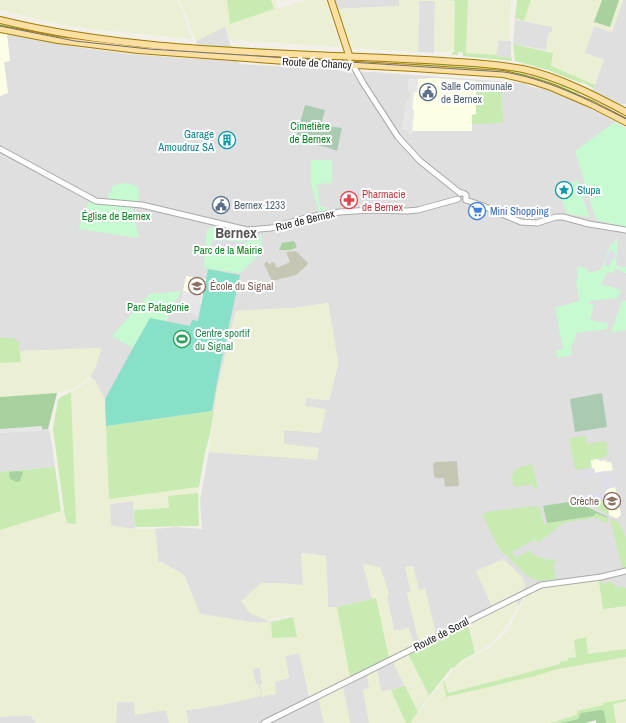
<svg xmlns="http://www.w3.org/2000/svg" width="626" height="723" font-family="'Archivo Narrow',sans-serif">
  <rect width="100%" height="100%" fill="#f2f0e9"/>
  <g fill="#e0dfdf">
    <polygon points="335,0 399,0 399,6 338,9"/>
    <polygon points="623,0 626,0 626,104 620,104 592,91 604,60 585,53 594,26 612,32"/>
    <polygon points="419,1 435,1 434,53 418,52"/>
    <polygon points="515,18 517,20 553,27 552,32 549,32 546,50 513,44"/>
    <polygon points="225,26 230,44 240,64 338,70 351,73 373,72 523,83 532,87 546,89 577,102 607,117 626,128 626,606 603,609 599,581 544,587 524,596 518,607 516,600 519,593 523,590 525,586 522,577 503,559 492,607 436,635 425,589 419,590 413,566 405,567 411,592 407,593 419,643 414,646 401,630 394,630 387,597 363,564 372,599 337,607 328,607 326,556 302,553 303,585 277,583 252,614 271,622 250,622 200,614 184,575 163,563 157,561 158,559 155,529 176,527 202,529 200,500 209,452 284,457 319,448 283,445 284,430 321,433 305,407 306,398 329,400 337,369 338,362 328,303 293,308 236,311 217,390 214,411 106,426 94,380 90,376 96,367 101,348 20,351 19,343 15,340 14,338 0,338 0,32 47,42 83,48 139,55 198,59 200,54 196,41"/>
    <polygon points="498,41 511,41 511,56 509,58 496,56"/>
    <polygon points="48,429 50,432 55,467 0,472 0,432"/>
    <polygon points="133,501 135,529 111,526 109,504"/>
    <polygon points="300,653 309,697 319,700 324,723 188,723 186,710 204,708 258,684 256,684 252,669 260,667 262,683 289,678 285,656"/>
    <polygon points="393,662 405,686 381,692 377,670"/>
    <polygon points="367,675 369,688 364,690 369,723 350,723 343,688"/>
    <polygon points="117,702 135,702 135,714 167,710 169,723 116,723"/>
    <polygon points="21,715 31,716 36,723 0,723 0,717"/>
  </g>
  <g fill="#fcffe5">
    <polygon points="0,32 7,34 10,61 4,62 8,93 0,96"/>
    <polygon points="435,78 476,81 476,114 472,115 472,131 412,131 414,110 412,109 414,91 417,91 418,79"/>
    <polygon points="186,276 212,280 207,305 200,304 202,295 183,291"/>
    <polygon points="597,459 600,461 605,460 606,462 611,462 613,470 595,473 594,468 592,469 591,460"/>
    <polygon points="615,487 621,514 619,517 616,518 609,515 605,492 608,488"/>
  </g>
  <g fill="#c5c7b4">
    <polygon points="296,251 308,263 307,265 296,275 272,281 264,264 267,261 269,264 274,262 277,268 290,262 286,252"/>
    <polygon points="457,461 459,486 445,487 444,478 435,478 435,476 434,476 433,464 435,462"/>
  </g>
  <g fill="#ebf0d5">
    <polygon points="0,0 178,0 192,39 120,32 75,27 45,21 0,10"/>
    <polygon points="180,0 227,0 231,24 273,9 271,0 275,0 278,9 307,0 326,0 340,47 230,40 225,27 196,41"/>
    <polygon points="399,0 455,0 454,52 434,51 435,1 419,1 418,52 353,48 351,46 338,9 399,6"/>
    <polygon points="468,0 511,0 509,41 498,41 497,55 466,53"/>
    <polygon points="531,0 623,0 612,33 594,26 585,53 604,60 595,85 551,66 552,53 546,50 549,32 552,32 553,27 524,21"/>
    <polygon points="328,303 338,362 337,369 329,400 306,398 305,406 326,409 321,433 284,430 284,444 319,448 317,460 209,452 217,390 236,311 293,308"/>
    <polygon points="101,348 96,367 92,374 82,383 72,389 57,393 0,397 0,363 21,362 20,351"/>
    <polygon points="91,379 95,380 105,399 109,498 199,487 198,493 168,496 170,508 134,510 133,501 110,504 111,526 135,529 155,529 158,559 157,561 163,563 184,575 200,614 250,622 271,622 272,638 296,637 293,615 267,620 250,613 241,601 261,583 277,583 303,585 301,553 326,556 328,607 337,607 350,677 310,697 299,653 285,656 289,678 275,682 276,694 262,697 260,686 262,683 260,668 252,669 256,684 258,684 261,696 221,705 186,710 188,723 169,723 166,710 135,715 134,702 117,702 116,723 36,723 33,717 29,715 0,717 0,530 64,510 67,523 76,524 71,392"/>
    <polygon points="503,559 522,577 525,583 524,588 519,593 492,607 476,571"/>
    <polygon points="363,564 380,567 389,593 387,597 394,630 401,630 409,627 414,646 389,658 376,599 372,599"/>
    <polygon points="413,566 419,590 425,588 436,635 419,643 407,593 411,591 405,567"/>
    <polygon points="599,580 603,609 626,606 626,649 588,655 586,638 575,640 576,657 568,658 568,660 561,661 561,664 447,693 445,681 452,671 466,659 488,649 505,634 511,625 526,596 540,589 557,586 558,584"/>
    <polygon points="516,600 518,605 509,622 501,633 494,641 482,650 475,652 468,624"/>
    <polygon points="408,654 429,695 416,710 393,662"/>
    <polygon points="626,657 626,699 603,703 603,705 578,711 578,715 550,723 410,723 443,681 447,697 535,676 558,669"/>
    <polygon points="377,670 381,692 391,690 406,723 369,723 363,690 369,688 367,675"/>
    <polygon points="343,688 350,723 324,723 319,700"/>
    <polygon points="626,701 626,723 616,723 613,703"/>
  </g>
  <g fill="#c7ebb0">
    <polygon points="227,0 271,0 274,9 230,24"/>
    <polygon points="449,0 480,0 468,0 466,53 497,55 497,56 509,58 511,56 512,61 463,56 463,52 458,52 458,55 452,55 452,52 454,52 455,1"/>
    <polygon points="517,0 531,0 524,21 515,18"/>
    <polygon points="0,22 56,33 55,38 0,27"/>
    <polygon points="513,44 553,53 551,66 595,85 593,88 582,82 581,83 548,70 515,61"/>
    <polygon points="208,45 289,50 289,51 208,47"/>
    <polygon points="199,49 345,58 345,61 200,54"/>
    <polygon points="416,62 489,66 528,72 527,78 416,67"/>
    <polygon points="532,73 571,87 611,106 610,108 579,93 578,96 531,78"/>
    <polygon points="477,85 501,86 503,123 472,124 472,115 476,114"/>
    <polygon points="0,338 15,338 15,340 19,343 21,362 0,363"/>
    <polygon points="71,392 76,524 67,523 64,510 53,429 58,400 61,397"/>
    <polygon points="214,411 210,434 205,453 199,487 109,499 106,426"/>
    <polygon points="585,436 587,444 606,441 608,455 606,455 606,457 590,460 591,468 575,470 569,438"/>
    <polygon points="532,464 538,488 534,489 533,484 514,487 512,477 515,469"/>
    <polygon points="55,467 61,511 0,530 0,472"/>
    <polygon points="198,493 199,525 197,526 135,527 134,510 169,508 168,496"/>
    <polygon points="606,499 609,515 584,501 587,500 592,503 600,502 600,500"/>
    <polygon points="537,506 540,508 544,525 547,523 594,516 596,513 608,519 607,524 598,519 594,518 567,522 559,526 538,543 535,539 512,552 516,558 529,551 532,551 531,554 550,561 551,558 555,560 556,563 553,564 556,579 538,581 527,576 498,547 483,516 484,513 493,511"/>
    <polygon points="610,519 618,522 626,537 626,569 623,570"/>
    <polygon points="599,581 602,581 603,585 606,584 605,583 611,582 612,584 615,584 615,588 623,586 623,589 626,588 626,606 603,609"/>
    <polygon points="376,598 389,658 350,677 337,607"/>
    <polygon points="293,617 297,637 272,638 271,622"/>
    <polygon points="468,624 475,653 462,660 454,668 452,667 417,711 418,712 410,723 406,723 391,690 405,686 417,710 429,695 408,654 421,647 423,648 423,646"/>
    <polygon points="586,637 588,654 626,649 626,657 558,669 535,676 446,697 443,681 444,680 448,693 560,664 560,662 568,660 568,658 576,657 574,640"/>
    <path d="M626,699v2l-13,3 3,19h-10l-2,-12c-18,5 -36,12 -54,12l27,-8v-4l26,-6v-2z"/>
  </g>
  <g fill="#a7d19e">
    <polygon points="602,0 619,0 610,27 594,22"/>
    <path d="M294,241l3,6c-6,4 -11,3 -18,3l3,-7z"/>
    <polygon points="57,393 48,429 0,432 0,397"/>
    <polygon points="17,471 23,472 20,481 17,482 10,479 9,472"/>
    <polygon points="568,502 579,503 608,517 607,518 596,513 594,516 547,523 543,506"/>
    <polygon points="601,710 604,711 606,723 596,723 596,720 585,723 559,723 578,719 581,713"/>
  </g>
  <g fill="#aacbb2">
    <polygon points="305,105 325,110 321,125 342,128 337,151 326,147 295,141"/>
    <polygon points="602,393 607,427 575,432 570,399"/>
  </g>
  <g fill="#c8fad1">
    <polygon points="615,122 626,128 626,227 596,220 575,151"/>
    <polygon points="311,160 332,160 332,183 317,184 320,207 325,207 327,211 319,212 311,184"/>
    <polygon points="578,180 589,217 567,214 558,188"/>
    <polygon points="127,183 137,186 139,191 139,201 131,202 139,238 79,229 82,216 89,202 108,200 108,194 111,192 113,185"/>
    <polygon points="216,227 245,232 261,234 262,252 241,273 204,268 206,234 210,228"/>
    <polygon points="616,239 618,240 616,265 622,268 626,267 626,273 615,268 613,273 607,272 601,284 621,290 618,298 589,301 589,304 594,305 590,320 609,324 607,329 576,333 576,338 571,346 572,355 557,358 556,351 563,349 555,308 579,301 576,279 578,278 577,272 579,266 588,269 589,273 601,270 611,244 613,245"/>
    <polygon points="181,291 166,321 150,319 133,348 112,336 150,293 156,294"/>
    <polygon points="622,300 626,301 626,330 611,333"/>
  </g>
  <polygon fill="#87e0c7" points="208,269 240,275 218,377 212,411 106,426 105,399 133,348 150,318 190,326 192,320 198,321"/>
  <g fill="#e6e6e6">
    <polygon points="409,78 418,79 417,92 414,92 412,109 414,110 412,135 409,135 409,131 402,130 406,101 409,101 410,91 407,90"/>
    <polygon points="183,291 202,295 198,317 180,306"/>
    <polygon points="42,426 42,431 0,433 0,429"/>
  </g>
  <g fill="#dedde8">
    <polygon points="254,233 261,233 256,241 253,238 243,244 243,250 231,252 228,251 228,248 224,248 224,250 211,248 213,239 220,240 220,243 221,243 222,240 240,242 244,241"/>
    <polygon points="610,250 615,252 614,254 616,254 614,259 612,259 609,267 604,265"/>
    <polygon points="594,468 595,473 605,471 606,477 613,476 615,487 608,489 605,492 606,499 601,500 601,502 592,503 588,502 587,500 584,500 584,495 598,494 602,492 605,489 603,477 595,475 585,476 580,478 581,482 579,482 578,475 584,474 583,470"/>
  </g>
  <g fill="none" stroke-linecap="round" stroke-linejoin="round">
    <g stroke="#a9a9a9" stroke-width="7">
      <g id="minor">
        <polyline points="353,65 363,83 398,137 420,161 460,193"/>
        <polyline points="0,149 96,201 142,205 247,230 271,228 309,217 340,212 370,210 407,211 418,210 458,199"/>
        <polyline points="460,193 463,193 466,195 466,200"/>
        <polyline points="466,200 483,206 521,222 537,223 556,217 563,217 589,224 626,230"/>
        <polyline points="264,723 541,585 601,577 626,571"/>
      </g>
    </g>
    <g stroke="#a07c00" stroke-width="8">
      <g id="major">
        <polyline points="331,0 350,58"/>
        <path d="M0,20c108,27 223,31 334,36 37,1 73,3 109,5 27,2 53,3 80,8 36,8 71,26 103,43"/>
        <polyline points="0,29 58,40 138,50 299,62 414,68 503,74 529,80 551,87 593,105 626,122"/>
      </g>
    </g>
    <use href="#minor" stroke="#fff" stroke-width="5"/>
    <use href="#major" stroke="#fcdfa3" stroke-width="6"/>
    <path stroke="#707070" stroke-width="1" d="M0,26l75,15 74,8 355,23c43,7 83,27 122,47"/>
  </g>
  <defs>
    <g id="civic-ring" transform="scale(0.9)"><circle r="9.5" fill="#fff" stroke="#5c6f8a" stroke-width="1.5"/><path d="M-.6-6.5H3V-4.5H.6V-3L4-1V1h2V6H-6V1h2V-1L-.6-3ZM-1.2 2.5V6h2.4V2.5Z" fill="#5c6f8a"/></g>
    <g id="building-ring" transform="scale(0.9)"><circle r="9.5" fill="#fff" stroke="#0f9aa8" stroke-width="1.5"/><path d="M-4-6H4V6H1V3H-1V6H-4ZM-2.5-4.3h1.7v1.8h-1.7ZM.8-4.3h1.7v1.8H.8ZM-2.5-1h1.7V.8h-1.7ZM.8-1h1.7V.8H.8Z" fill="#0f9aa8"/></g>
    <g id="sight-ring" transform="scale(0.9)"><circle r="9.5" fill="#fff" stroke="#0f9aa8" stroke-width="1.5"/><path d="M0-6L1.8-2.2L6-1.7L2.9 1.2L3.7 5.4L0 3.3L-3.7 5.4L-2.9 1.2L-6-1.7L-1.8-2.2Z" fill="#0f9aa8"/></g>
    <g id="pharmacy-ring" transform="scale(0.9)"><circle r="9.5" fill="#fff" stroke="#e0444e" stroke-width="1.5"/><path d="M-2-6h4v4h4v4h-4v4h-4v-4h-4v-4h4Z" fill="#e0444e"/></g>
    <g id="supermarket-ring" transform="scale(0.9)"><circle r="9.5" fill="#fff" stroke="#3f7fe0" stroke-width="1.5"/><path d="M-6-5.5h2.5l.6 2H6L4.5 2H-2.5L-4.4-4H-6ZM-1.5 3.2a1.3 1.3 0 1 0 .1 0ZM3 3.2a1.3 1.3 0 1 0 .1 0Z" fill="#3f7fe0"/></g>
    <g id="school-ring" transform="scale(0.9)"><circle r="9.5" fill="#fff" stroke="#8d6e63" stroke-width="1.5"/><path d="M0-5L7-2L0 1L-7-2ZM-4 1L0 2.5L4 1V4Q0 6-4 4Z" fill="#8d6e63"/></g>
    <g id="stadium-ring" transform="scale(0.9)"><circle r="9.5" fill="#fff" stroke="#2e9e5b" stroke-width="1.5"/><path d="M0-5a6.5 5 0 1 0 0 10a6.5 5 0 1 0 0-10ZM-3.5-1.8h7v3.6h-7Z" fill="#2e9e5b"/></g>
  </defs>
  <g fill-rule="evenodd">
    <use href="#civic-ring" x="428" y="92"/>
    <use href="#building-ring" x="227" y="140"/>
    <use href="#sight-ring" x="564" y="190"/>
    <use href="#pharmacy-ring" x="349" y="200"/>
    <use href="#civic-ring" x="221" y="205"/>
    <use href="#supermarket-ring" x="477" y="211"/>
    <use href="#school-ring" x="197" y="286"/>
    <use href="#stadium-ring" x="182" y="339"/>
    <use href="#school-ring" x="612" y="501"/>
  </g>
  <g text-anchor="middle" stroke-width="4" stroke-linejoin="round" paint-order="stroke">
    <g font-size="11" fill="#222" stroke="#fff">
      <text transform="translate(317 63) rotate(3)" y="4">Route de Chancy</text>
      <text transform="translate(305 220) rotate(-14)" y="4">Rue de Bernex</text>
      <text transform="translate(441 634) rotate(-27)" y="4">Route de Soral</text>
    </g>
    <g font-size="11" fill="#4e5e75" stroke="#fff" text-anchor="start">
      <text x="441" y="90">Salle Communale<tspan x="441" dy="13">de Bernex</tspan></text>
      <text x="234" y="209">Bernex 1233</text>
    </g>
    <g font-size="11" fill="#0b8422" stroke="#fff">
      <text x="310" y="130">Cimetière<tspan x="310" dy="13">de Bernex</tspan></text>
      <text x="116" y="220">Église de Bernex</text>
      <text x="228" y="254">Parc de la Mairie</text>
      <text x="158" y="311">Parc Patagonie</text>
    </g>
    <g font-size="11" fill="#0d838f" stroke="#fff" text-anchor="end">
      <text x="214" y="138">Garage<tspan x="214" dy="13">Amoudruz SA</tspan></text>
      <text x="577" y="194" text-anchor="start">Stupa</text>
    </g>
    <g font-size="11" fill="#be3a42" stroke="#fff" text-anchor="start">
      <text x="362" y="198">Pharmacie<tspan x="362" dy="13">de Bernex</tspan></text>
    </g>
    <g font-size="11" fill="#366cbe" stroke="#fff" text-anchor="start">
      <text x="490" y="215">Mini Shopping</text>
    </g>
    <g font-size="11" fill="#785e54" stroke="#fff" text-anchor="start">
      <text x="210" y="290">École du Signal</text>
      <text x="599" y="505" text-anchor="end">Crèche</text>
    </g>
    <g font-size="11" fill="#27864d" stroke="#fff" text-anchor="start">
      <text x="195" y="337">Centre sportif<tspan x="195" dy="13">du Signal</tspan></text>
    </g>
    <g font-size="15" font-weight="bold" fill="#555" stroke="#fff">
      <text x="236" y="238">Bernex</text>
    </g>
  </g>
</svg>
